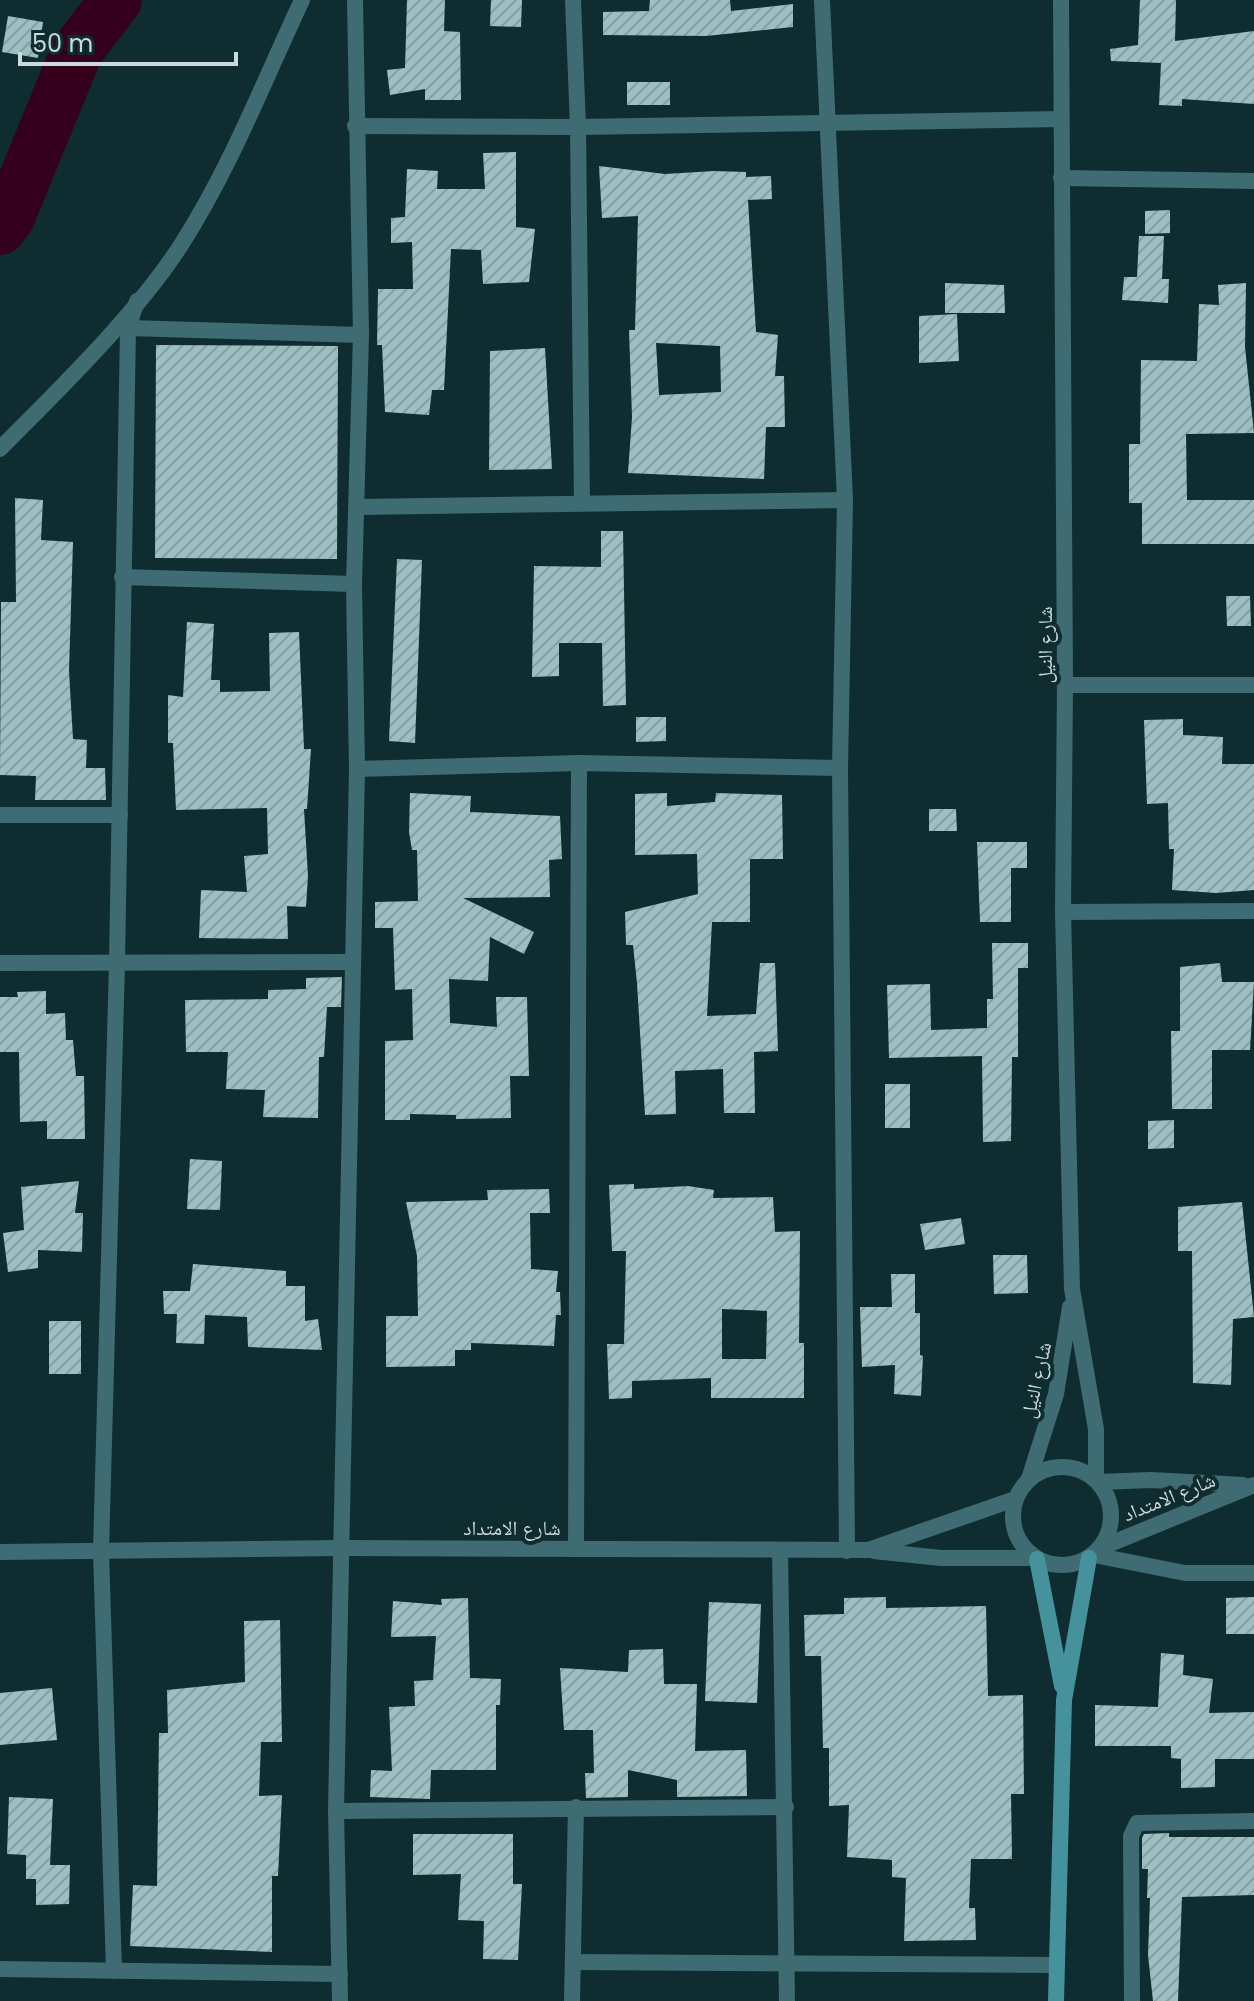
<svg xmlns="http://www.w3.org/2000/svg" width="1254" height="2001" font-family="Poppins,'Noto Naskh Arabic',sans-serif">
  <defs>
    <pattern id="building-hatch" width="6" height="6" patternUnits="userSpaceOnUse" patternTransform="scale(2)"><rect width="6" height="6" fill="#9dbec2"/><path d="M-1 1l2-2M0 6l6-6M5 7l2-2" fill="none" stroke="#859fa2"/></pattern>
  </defs>
  <rect width="100%" height="100%" fill="#0f2d30"/>
  <g fill="none" stroke-linecap="round" stroke-linejoin="round">
    <polyline stroke="#34001b" stroke-width="52" points="0,229 9,217 77,51 116,0"/>
  </g>
  <g fill="url(#building-hatch)" fill-rule="evenodd">
    <polygon points="407,0 445,0 444,31 460,32 461,100 425,100 425,89 390,95 387,70 405,68"/>
    <polygon points="491,0 522,0 521,27 490,26"/>
    <polygon points="650,0 730,0 731,11 793,4 793,27 706,36 603,35 603,12 649,11"/>
    <polygon points="1140,0 1176,0 1175,41 1254,31 1254,104 1182,99 1182,106 1159,105 1161,63 1111,61 1110,49 1138,45"/>
    <polygon points="8,16 43,22 38,58 2,52"/>
    <rect x="627" y="82" width="43" height="23"/>
    <polygon points="516,152 516,227 535,229 529,282 483,284 481,250 451,249 444,390 432,390 429,415 385,412 382,345 377,345 378,289 413,289 412,242 391,243 391,218 405,217 407,169 438,171 437,189 485,189 483,153"/>
    <path d="M599,166l66,8 49,-3 32,1v5l25,-1 1,23 -24,1 8,132 22,3 -3,41h9l1,51h-19l-2,52 -136,-6 4,-56 -3,-87h6l3,-114 -36,2zM656,343l64,3 1,46 -62,3z"/>
    <polygon points="1170,210 1170,233 1145,234 1145,211"/>
    <polygon points="1139,236 1164,236 1162,279 1169,279 1168,303 1122,300 1124,277 1137,277"/>
    <polygon points="945,283 1004,285 1005,313 945,313"/>
    <polygon points="1246,283 1245,347 1254,433 1186,434 1187,500 1254,500 1254,544 1142,544 1142,503 1129,503 1129,444 1140,444 1141,360 1197,361 1199,304 1219,305 1218,285"/>
    <polygon points="957,314 959,361 919,363 919,316"/>
    <polygon points="156,345 338,346 337,559 155,558"/>
    <polygon points="545,348 552,469 489,470 490,351"/>
    <polygon points="15,498 43,500 41,540 73,542 69,671 73,739 87,740 86,768 105,768 106,800 35,800 36,776 0,775 1,602 16,602"/>
    <polygon points="601,531 623,531 626,705 603,706 602,643 559,643 559,676 532,677 534,566 601,567"/>
    <polygon points="397,559 422,560 415,743 389,741"/>
    <polygon points="1226,596 1250,596 1251,626 1227,626"/>
    <polygon points="187,622 214,624 211,680 220,680 220,692 270,691 269,633 299,632 304,749 311,749 307,809 304,809 308,876 306,907 287,906 288,939 199,938 201,890 247,892 244,856 268,854 267,808 176,810 173,743 168,743 168,695 183,697"/>
    <polygon points="636,717 666,717 666,741 636,742"/>
    <polygon points="1183,719 1183,735 1223,737 1222,764 1254,764 1254,890 1216,893 1172,890 1174,849 1169,849 1168,803 1147,804 1144,720"/>
    <polygon points="410,793 471,796 470,812 560,816 562,859 549,860 550,897 463,898 534,932 524,954 490,937 488,981 449,979 450,1023 497,1027 496,997 527,997 529,1076 510,1076 511,1118 456,1119 456,1115 410,1114 410,1120 385,1120 385,1041 413,1040 412,989 395,990 393,928 375,928 375,902 418,901 417,850 412,850 409,832"/>
    <polygon points="667,793 667,806 715,802 716,793 782,795 783,859 750,859 750,922 712,922 707,1016 756,1014 760,963 775,963 778,1051 754,1052 755,1113 724,1113 723,1069 675,1071 676,1114 645,1115 637,983 633,945 626,945 625,912 698,894 697,854 635,855 635,794"/>
    <polygon points="929,809 956,809 957,831 929,831"/>
    <polygon points="977,842 1027,842 1027,868 1011,868 1011,922 980,922"/>
    <polygon points="992,943 1028,943 1028,968 1018,968 1018,1057 1012,1057 1011,1141 983,1142 982,1056 889,1058 887,985 930,984 931,1030 987,1028 987,999 993,999"/>
    <polygon points="1220,963 1222,982 1254,982 1250,1050 1212,1050 1212,1109 1172,1109 1171,1031 1180,1031 1180,967"/>
    <polygon points="342,977 341,1007 327,1007 324,1057 319,1057 318,1118 263,1117 265,1090 226,1089 228,1052 186,1052 185,1000 268,999 268,990 306,989 306,978"/>
    <polygon points="46,991 46,1014 65,1013 66,1040 73,1040 76,1076 84,1076 85,1139 47,1139 47,1121 20,1122 19,1052 0,1052 0,997 18,997 17,992"/>
    <rect x="885" y="1084" width="25" height="44"/>
    <polygon points="1174,1120 1174,1148 1148,1149 1148,1121"/>
    <polygon points="190,1159 222,1161 220,1210 187,1209"/>
    <polygon points="79,1181 75,1213 83,1213 82,1252 38,1250 38,1268 8,1272 3,1233 24,1230 21,1187"/>
    <path d="M634,1184v5l54,-3 26,4 -1,8 60,-1 2,35 25,-1 -1,112h5v55h-93v-20l-79,3v17l-23,1 -2,-55h17l2,-93h-14l-3,-66zM722,1309l45,2 -1,48h-44z"/>
    <polygon points="549,1189 550,1213 530,1213 531,1269 558,1271 556,1292 560,1292 561,1315 556,1315 554,1346 471,1343 471,1350 455,1350 455,1366 386,1367 386,1316 418,1316 417,1256 406,1202 488,1200 487,1190"/>
    <polygon points="1242,1202 1254,1317 1233,1319 1231,1385 1193,1383 1192,1251 1178,1251 1178,1207"/>
    <polygon points="961,1218 965,1244 925,1250 920,1224"/>
    <polygon points="993,1255 1027,1255 1028,1293 994,1294"/>
    <polygon points="193,1264 286,1271 286,1286 305,1286 305,1321 318,1319 322,1350 248,1347 247,1317 205,1315 204,1344 176,1343 177,1314 164,1314 163,1291 190,1291"/>
    <polygon points="891,1274 915,1274 915,1313 920,1313 920,1355 923,1356 921,1396 894,1394 895,1365 862,1367 860,1307 892,1307"/>
    <rect x="49" y="1321" width="32" height="53"/>
    <polygon points="886,1597 886,1608 986,1606 988,1696 1023,1695 1024,1794 1011,1794 1012,1859 971,1859 969,1908 975,1908 976,1940 904,1941 906,1878 892,1877 892,1860 847,1857 849,1805 829,1806 829,1748 823,1748 821,1656 805,1656 804,1615 844,1614 844,1598"/>
    <polygon points="1254,1597 1254,1634 1226,1634 1226,1598"/>
    <polygon points="468,1598 470,1678 501,1679 500,1705 496,1705 496,1770 431,1770 430,1799 370,1797 371,1770 392,1771 389,1707 415,1706 414,1681 433,1680 436,1636 391,1637 393,1601 442,1605 441,1599"/>
    <polygon points="709,1602 761,1604 757,1703 705,1701"/>
    <polygon points="280,1620 282,1742 261,1742 259,1796 282,1795 278,1876 272,1876 272,1952 130,1946 133,1885 157,1886 159,1733 168,1733 167,1690 245,1682 244,1621"/>
    <polygon points="663,1649 664,1684 697,1684 695,1751 746,1750 747,1796 677,1797 677,1780 628,1770 628,1797 586,1798 585,1773 594,1773 593,1730 564,1730 560,1668 628,1672 629,1650"/>
    <polygon points="1161,1653 1184,1655 1183,1675 1213,1679 1209,1713 1254,1712 1254,1759 1215,1759 1215,1787 1181,1788 1181,1759 1171,1758 1171,1746 1095,1746 1095,1705 1158,1707"/>
    <polygon points="52,1688 57,1740 0,1745 0,1693"/>
    <polygon points="9,1797 53,1799 50,1865 70,1865 69,1904 36,1905 36,1879 26,1879 26,1855 7,1854"/>
    <polygon points="1169,1833 1169,1837 1254,1837 1254,1895 1182,1897 1178,2001 1153,2001 1148,1955 1150,1898 1147,1898 1148,1869 1142,1869 1142,1838 1144,1834"/>
    <polygon points="413,1834 513,1834 513,1884 522,1884 518,1960 483,1959 484,1921 458,1920 461,1874 413,1875"/>
  </g>
  <g fill="none" stroke-linecap="round" stroke-linejoin="round">
    <g stroke="#3f6c72" stroke-width="16">
      <polyline points="573,0 578,127 582,502"/>
      <polyline points="822,0 845,500 840,768 847,1551"/>
      <polyline points="355,126 578,127 1061,119"/>
      <polyline points="1061,178 1254,181"/>
      <polyline points="128,328 361,335"/>
      <path d="M0,449c60,-61 135,-133 181,-204 49,-76 83,-164 121,-245"/>
      <polyline points="357,507 845,500"/>
      <polyline points="122,577 354,584"/>
      <polyline points="1065,685 1254,685"/>
      <polyline points="357,769 579,763 840,768"/>
      <polyline points="0,815 120,815"/>
      <polyline points="1063,912 1254,911"/>
      <polyline points="0,963 351,962"/>
      <polyline points="576,1549 579,763"/>
      <polyline points="780,1551 787,2001"/>
      <polyline points="1094,1555 1185,1573 1254,1573"/>
      <polyline points="336,1811 786,1807"/>
      <polyline points="574,1962 1056,1965"/>
      <polyline points="0,1969 340,1974"/>
      <polyline points="114,1971 101,1551 117,963 128,328 137,301"/>
      <polyline points="340,2001 336,1811 357,769 354,584 361,335 355,0"/>
      <polyline points="572,2001 576,1807"/>
      <polyline points="1132,2001 1131,1836 1137,1823 1254,1821"/>
    </g>
    <g stroke="#3f6c72" stroke-width="16">
      <polyline points="1061,0 1065,685 1063,912 1072,1289 1096,1429 1096,1479"/>
      <circle cx="1062" cy="1516" r="49"/>
      <polyline points="1029,1479 1056,1394 1070,1307"/>
      <polyline points="1098,1482 1151,1480 1243,1485"/>
      <polyline points="1100,1548 1254,1485"/>
      <polyline points="874,1551 941,1558 1035,1558"/>
      <polyline points="0,1552 342,1548 868,1550 1015,1499"/>
    </g>
    <g stroke="#46929c" stroke-width="16">
      <polyline points="1037,1559 1062,1686"/>
      <polyline points="1056,2001 1064,1700 1089,1558"/>
    </g>
  </g>
  <g text-anchor="middle" stroke-width="8" stroke-linejoin="round" paint-order="stroke">
    <g font-size="20" fill="#cadadc" stroke="#0f2d30">
      <text transform="translate(1045 645) rotate(-90)" y="7">شارع النيل</text>
      <text transform="translate(1036 1380) rotate(-77)" y="7">شارع النيل</text>
      <text transform="translate(1169 1497) rotate(-22)" y="7">شارع الامتداد</text>
      <text x="512" y="1535">شارع الامتداد</text>
    </g>
  </g>
  <path d="M20 52v12h216v-12" fill="none" stroke="#cadadc" stroke-width="4"/>
  <text x="32" y="52" font-size="24" fill="#cadadc" stroke="#0f2d30" stroke-width="6" paint-order="stroke">50 m</text>
</svg>
